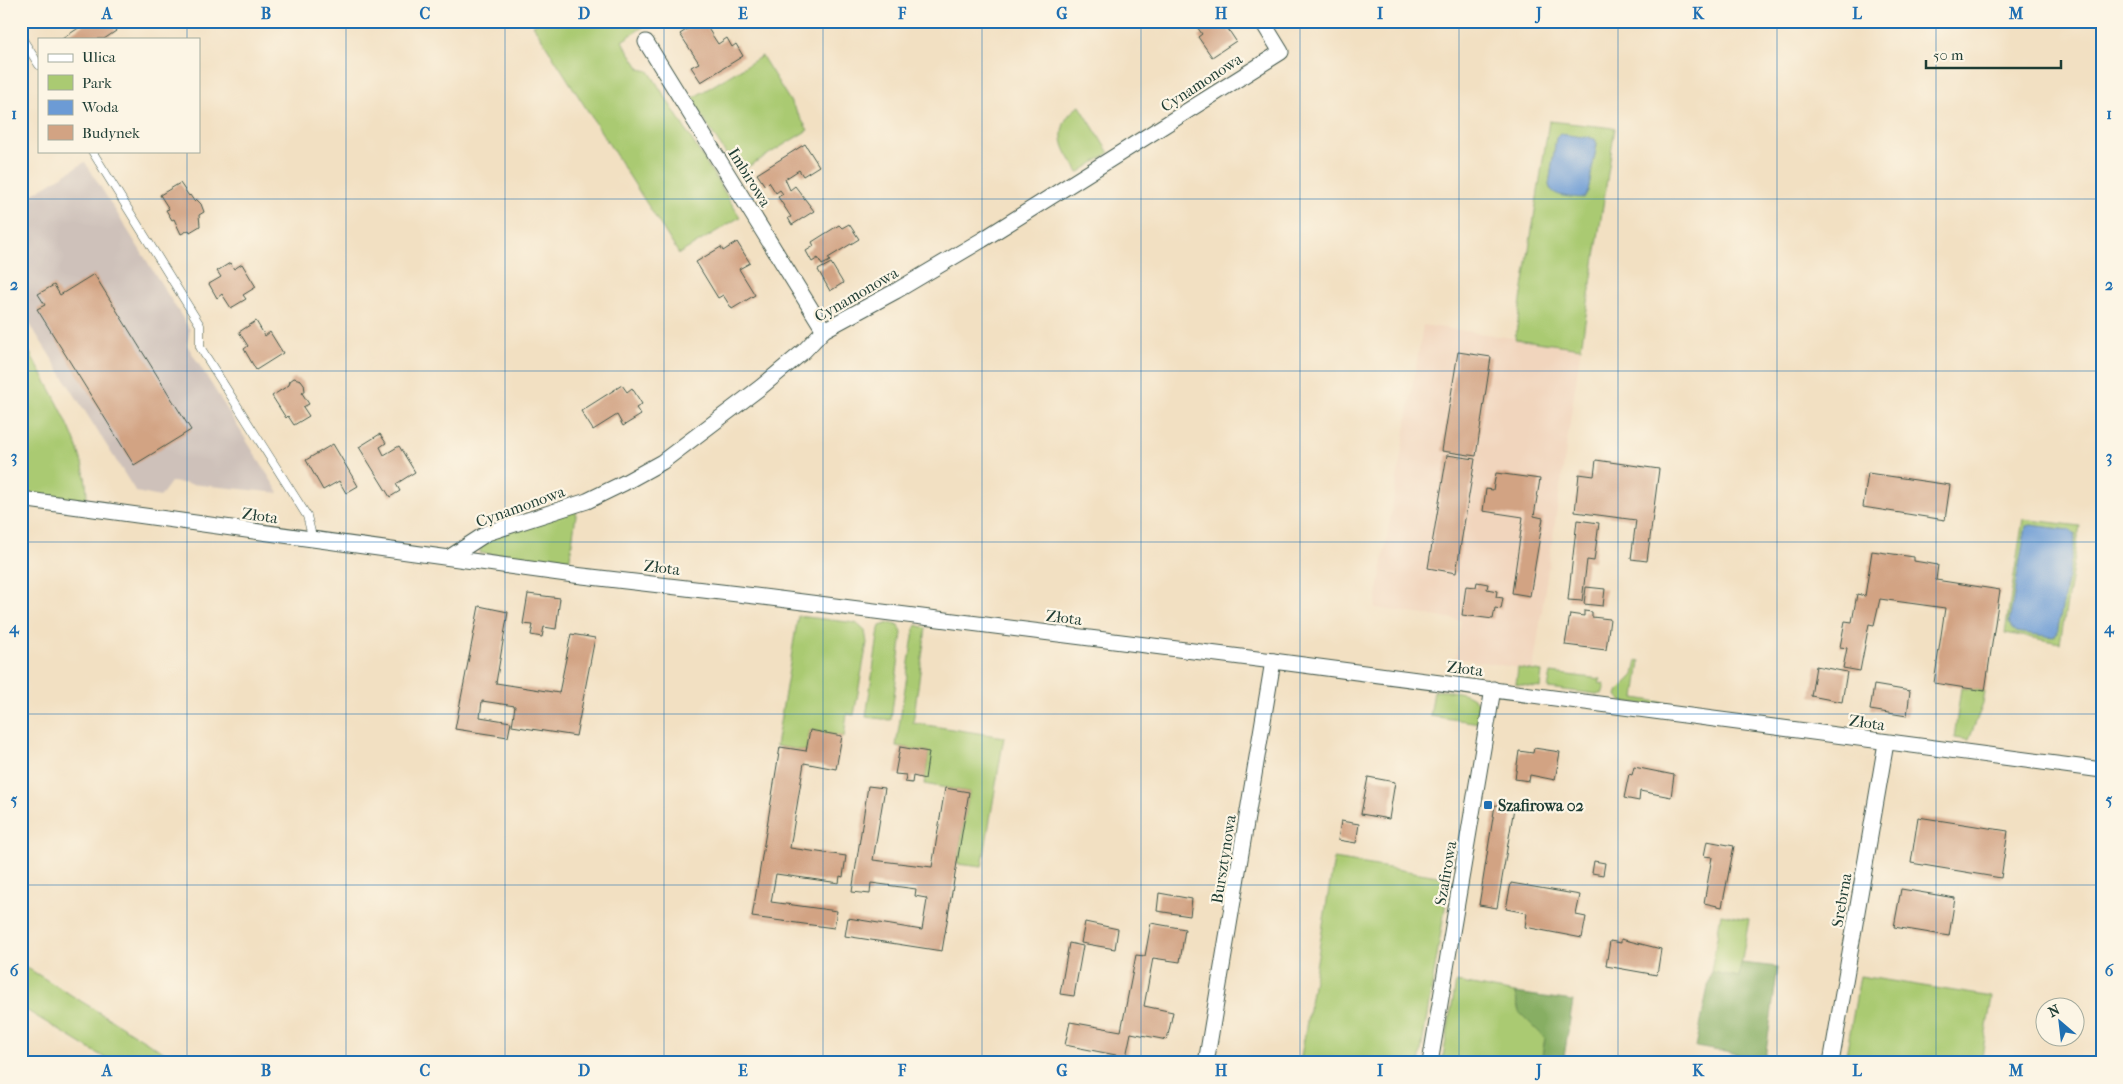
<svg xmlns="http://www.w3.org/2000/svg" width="2123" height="1084" font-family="'IM FELL French Canon',serif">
  <rect width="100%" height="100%" fill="#fcf5e5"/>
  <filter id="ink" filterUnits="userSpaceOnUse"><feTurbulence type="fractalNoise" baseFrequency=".02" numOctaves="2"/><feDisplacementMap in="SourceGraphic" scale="10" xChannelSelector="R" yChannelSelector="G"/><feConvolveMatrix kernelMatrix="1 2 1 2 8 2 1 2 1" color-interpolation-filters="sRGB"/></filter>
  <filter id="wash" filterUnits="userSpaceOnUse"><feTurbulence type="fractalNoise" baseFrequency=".0096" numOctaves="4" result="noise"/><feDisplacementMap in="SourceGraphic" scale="20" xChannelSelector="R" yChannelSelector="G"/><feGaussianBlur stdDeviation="1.12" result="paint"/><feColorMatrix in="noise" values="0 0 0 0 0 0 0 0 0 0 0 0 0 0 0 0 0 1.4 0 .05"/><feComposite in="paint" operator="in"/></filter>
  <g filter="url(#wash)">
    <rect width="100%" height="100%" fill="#f2e0c2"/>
    <polygon fill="#f1d5bd" points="1423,325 1581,348 1533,670 1456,658 1461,620 1375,608"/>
    <polygon fill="#cec1ba" points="85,162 190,330 187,345 279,493 171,482 160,497 136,492 21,310 21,201"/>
    <g fill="#aaca72" stroke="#648453" fill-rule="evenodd">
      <polygon points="539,21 652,21 622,41 640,69 649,71 740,217 679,254 533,25"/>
      <polygon points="762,56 808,130 738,173 691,99"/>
      <path d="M1080,106l29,47 -31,20c-4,-9 -13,-20 -15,-29 -4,-15 3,-31 17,-38z"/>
      <path d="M1549,121l66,7 -34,220 -66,-9zM1560,134l35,5 2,5 -9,47 -38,-2 -1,-4 7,-47z"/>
      <path d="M21,338c25,43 66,108 66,159l-6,5 -60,-9z"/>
      <polygon points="577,508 569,564 480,553 481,545 488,538"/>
      <path d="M2023,519l57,7 -20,117 -55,-10zM2030,525l39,5 7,4 -21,103 -46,-14 17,-96z"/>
      <polygon points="798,616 856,623 865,631 867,643 854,715 847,714 844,737 810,730 806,751 776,746"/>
      <polygon points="889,623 899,625 902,633 891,720 866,717 879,629 880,626"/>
      <polygon points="917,625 926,628 913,723 1004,737 982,867 957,864 969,792 924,784 929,752 896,746 914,630"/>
      <polygon points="1637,660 1640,661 1635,698 1677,705 1672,708 1621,701 1617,695 1619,690 1634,675"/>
      <polygon points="1518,668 1542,672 1540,688 1516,684"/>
      <polygon points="1551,673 1601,679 1599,683 1604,684 1604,689 1602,694 1596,694 1548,688"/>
      <polygon points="1961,688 1985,691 1983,704 1969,740 1954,738"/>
      <path d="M1434,691c24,-1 51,1 46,32l-50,-7z"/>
      <polygon points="1334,859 1450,878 1419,1063 1300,1063"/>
      <polygon points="1721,914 1749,919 1739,977 1711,972"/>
      <polygon points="21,964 181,1063 113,1063 21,1007"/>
      <polygon points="1860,976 1992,997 1981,1063 1892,1063 1846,1055"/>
      <polygon points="1456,982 1515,993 1519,1012 1545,1038 1541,1063 1442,1063"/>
    </g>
    <g fill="#87ae64" stroke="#53764c">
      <polygon points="1741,963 1778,967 1765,1059 1696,1047 1711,972 1739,977"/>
      <polygon points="1515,993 1573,1001 1563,1063 1541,1063 1545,1038 1519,1012"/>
    </g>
    <g fill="#6c9bd5" stroke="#466c84">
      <path d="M1560,134l31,4 4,1 2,5 -9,47 -4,7c-11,-1 -32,0 -35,-13l7,-47z"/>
      <polygon points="2031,525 2069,530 2076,534 2057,634 2053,637 2016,632 2012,629 2009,623 2026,526"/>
    </g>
    <g id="blocks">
      <g fill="#d2a383">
        <polygon points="90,21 110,21 116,31 104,39 62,39 86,23 87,25"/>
        <polygon points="700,21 707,27 718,44 727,38 732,47 736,44 743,56 701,82 691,67 699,63 680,34"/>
        <polygon points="1193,21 1225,21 1219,25 1222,29 1226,26 1236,41 1212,57 1198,37 1202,34"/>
        <polygon points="805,144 819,166 803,176 799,170 785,179 790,190 795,186 814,211 792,225 788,218 791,217 778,197 783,194 780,190 776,193 769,182 765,186 757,174"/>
        <polygon points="180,183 189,196 190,195 194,201 196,199 201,204 204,212 199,215 200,226 190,232 189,230 181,234 174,219 172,220 166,210 169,209 160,195"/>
        <polygon points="849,224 859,239 828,258 830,261 822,265 818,258 812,262 806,251 814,246 812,242 839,225 842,228"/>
        <polygon points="737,242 750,263 739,269 755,295 732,309 723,295 718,298 696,262 721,247 723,251"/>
        <polygon points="230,263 234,269 242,264 256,287 243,295 246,299 231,308 222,294 217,298 209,284 221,277 217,271"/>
        <polygon points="831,263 843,283 830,291 818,270"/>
        <polygon points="94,274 191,430 134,465 37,309 45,305 38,294 54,285 60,295"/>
        <polygon points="256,321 265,336 270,332 283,353 256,370 244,349 248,346 239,332"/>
        <polygon points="1458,352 1491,357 1476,456 1442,451"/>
        <polygon points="294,378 301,380 304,384 305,391 302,393 309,404 303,407 309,416 294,425 288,416 286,418 272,396 289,385 290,381"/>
        <polygon points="622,385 627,392 632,388 642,404 636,408 641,415 623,426 617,415 593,430 581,411"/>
        <polygon points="380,434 386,443 380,447 384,455 399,446 415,472 396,484 400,491 390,497 359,447"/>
        <polygon points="333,444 358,486 346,493 339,481 323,490 306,460"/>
        <polygon points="1447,455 1475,459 1456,573 1428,568"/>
        <polygon points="1596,460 1659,469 1647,561 1631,559 1636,520 1575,512 1579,474 1594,476"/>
        <polygon points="1496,473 1540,479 1534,516 1543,518 1530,596 1512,593 1523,517 1483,511 1486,489 1493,490"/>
        <polygon points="1868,473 1950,485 1945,520 1863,507"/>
        <polygon points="1577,520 1599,523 1594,561 1587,560 1582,601 1568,600"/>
        <polygon points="1872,551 1914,557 1914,561 1938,565 1936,580 2000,590 1985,691 1934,683 1945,608 1880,599 1874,625 1869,624 1860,671 1843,668 1847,648 1840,647 1845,621 1852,622 1857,594 1865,596"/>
        <polygon points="1477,582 1488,584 1487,589 1497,591 1496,597 1503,598 1501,609 1495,608 1493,619 1462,615 1466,586 1476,587"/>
        <polygon points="1586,587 1605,589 1603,606 1584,604"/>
        <polygon points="528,594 560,598 556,629 544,627 542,637 531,635 533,625 523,624"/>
        <polygon points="479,606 508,612 496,683 559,693 571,634 595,638 576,736 512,726 515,706 482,701 480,717 511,722 508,737 455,729"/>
        <polygon points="1584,611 1592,612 1592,617 1610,619 1606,650 1565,645 1570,614 1584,616"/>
        <polygon points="1816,666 1847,672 1842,702 1811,696"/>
        <polygon points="1874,685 1910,691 1907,716 1870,710"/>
        <polygon points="810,730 842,736 836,769 804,763 790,848 846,856 843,877 840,876 839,883 776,874 771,902 837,911 834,928 752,917 780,747 806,751"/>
        <polygon points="900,747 929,752 925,779 913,776 912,783 905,782 906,775 895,774"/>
        <polygon points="1534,748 1560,752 1555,780 1530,775 1529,781 1515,779 1519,751 1533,753"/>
        <polygon points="1634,767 1674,775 1671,797 1640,791 1639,801 1624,798 1629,774 1632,775"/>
        <polygon points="1368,777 1395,782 1389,819 1361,814"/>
        <polygon points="868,786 885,788 873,860 932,867 945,788 969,792 942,951 845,936 848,918 922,930 927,900 926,898 915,896 916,889 871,883 870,894 852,892"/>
        <polygon points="1495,805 1514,808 1497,908 1479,905"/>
        <polygon points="1918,817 2008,831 2001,878 1911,863"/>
        <polygon points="1341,821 1359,824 1356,843 1338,840"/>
        <polygon points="1707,841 1734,846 1722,907 1704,903 1712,857 1704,856"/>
        <polygon points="1594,861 1605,863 1603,875 1592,873"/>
        <polygon points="1511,883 1580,895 1576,915 1586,917 1582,938 1525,927 1527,913 1506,909"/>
        <polygon points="1901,889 1955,898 1949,936 1894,927"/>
        <polygon points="1159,893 1192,899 1190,916 1157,911"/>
        <polygon points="1085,922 1118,929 1115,949 1081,943"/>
        <polygon points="1151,923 1185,929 1180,962 1153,958 1144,1006 1173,1012 1167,1040 1131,1033 1126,1057 1065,1045 1070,1022 1121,1031 1136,955 1145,956"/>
        <polygon points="1621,939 1661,949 1657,975 1606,966 1610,941 1621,943"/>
        <polygon points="1069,943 1083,946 1074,996 1060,994"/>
      </g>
    </g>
  </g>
  <g filter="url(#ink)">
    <use href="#blocks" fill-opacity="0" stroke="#3f5549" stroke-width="1"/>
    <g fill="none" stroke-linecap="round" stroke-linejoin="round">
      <g stroke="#3f5549" stroke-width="9">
        <g id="service">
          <polyline points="23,40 39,65"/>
          <polyline points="92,151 200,325 200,347 307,516 313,540"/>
        </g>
      </g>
      <g stroke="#3f5549" stroke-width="17">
        <g id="minor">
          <polyline points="646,42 824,330"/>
          <polyline points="21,499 574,575 755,596 1273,661 2102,770"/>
          <polyline points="450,557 487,533 587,501 624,483 662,462 761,387 804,351 824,330 896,291 982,240 1281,52 1262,21"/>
          <polyline points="1206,1063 1273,661"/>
          <polyline points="1430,1063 1493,689"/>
          <polyline points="1831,1063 1886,743"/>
        </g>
      </g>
      <use href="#service" stroke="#fff" stroke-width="8"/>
      <use href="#minor" stroke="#fff" stroke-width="15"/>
    </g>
  </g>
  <path fill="none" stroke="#1f6fb2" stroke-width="1" stroke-opacity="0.55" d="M187,21v18M346,21v1042M505,21v1042M664,21v1042M823,21v1042M982,21v1042M1141,21v1042M1300,21v1042M1459,21v1042M1618,21v1042M1777,21v1042M1936,21v1042M187,151v912M21,199h2081M21,371h2081M21,542h2081M21,714h2081M21,885h2081"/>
  <rect fill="#1f6fb2" stroke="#fcf5e5" stroke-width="2" x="1483" y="800" width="10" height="10" rx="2.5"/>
  <g text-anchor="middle" stroke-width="4.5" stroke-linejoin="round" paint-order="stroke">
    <g font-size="16" fill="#1f3d34" stroke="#fcf5e5">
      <text transform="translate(1201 82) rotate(-33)" y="6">Cynamonowa</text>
      <text transform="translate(750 177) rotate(58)" y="6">Imbirowa</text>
      <text transform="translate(856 294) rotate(-30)" y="6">Cynamonowa</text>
      <text transform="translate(520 506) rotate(-20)" y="6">Cynamonowa</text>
      <text transform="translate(260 515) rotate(8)" y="6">Złota</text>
      <text transform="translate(662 567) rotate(7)" y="6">Złota</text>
      <text transform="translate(1064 617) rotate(7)" y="6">Złota</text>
      <text transform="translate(1465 668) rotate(7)" y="6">Złota</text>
      <text transform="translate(1867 722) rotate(8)" y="6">Złota</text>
      <text transform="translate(1223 859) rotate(-81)" y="6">Bursztynowa</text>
      <text transform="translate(1445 873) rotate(-80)" y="6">Szafirowa</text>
      <text transform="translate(1841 900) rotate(-80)" y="6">Srebrna</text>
    </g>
    <g font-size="16" font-weight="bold" fill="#1f3d34" stroke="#fcf5e5" text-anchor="start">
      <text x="1498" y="811">Szafirowa 02</text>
    </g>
  </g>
  <rect width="2123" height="1084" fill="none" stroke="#fcf5e5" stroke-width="55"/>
  <rect x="38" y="38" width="162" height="115" fill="#fcf5e5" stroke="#a4ab9e"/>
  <rect x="48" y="54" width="25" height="8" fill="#ffffff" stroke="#a4ab9e"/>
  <text x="82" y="62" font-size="15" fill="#1f3d34">Ulica</text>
  <rect x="48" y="75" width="25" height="15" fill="#aaca72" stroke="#a4ab9e"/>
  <text x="82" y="88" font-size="15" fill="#1f3d34">Park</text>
  <rect x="48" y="100" width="25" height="15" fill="#6c9bd5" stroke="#a4ab9e"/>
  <text x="82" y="112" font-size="15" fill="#1f3d34">Woda</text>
  <rect x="48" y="125" width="25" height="15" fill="#d2a383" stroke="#a4ab9e"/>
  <text x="82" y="138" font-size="15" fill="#1f3d34">Budynek</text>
  <g transform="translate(2060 1022) rotate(332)"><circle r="24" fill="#fcf5e5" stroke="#a4ab9e"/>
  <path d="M0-4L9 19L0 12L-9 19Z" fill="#1f6fb2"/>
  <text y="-8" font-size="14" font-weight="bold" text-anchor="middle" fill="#1f3d34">N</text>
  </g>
  <path d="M1926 60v8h135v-8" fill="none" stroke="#1f3d34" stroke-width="2.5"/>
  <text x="1933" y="60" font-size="15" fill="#1f3d34" stroke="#fcf5e5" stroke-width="4" paint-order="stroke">50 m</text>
  <rect x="28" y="28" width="2068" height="1028" fill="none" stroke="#1f6fb2" stroke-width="2"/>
  <g font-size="16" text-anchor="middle" font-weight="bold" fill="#1f6fb2">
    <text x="107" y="19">A</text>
    <text x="266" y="19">B</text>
    <text x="425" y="19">C</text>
    <text x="584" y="19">D</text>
    <text x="743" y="19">E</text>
    <text x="902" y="19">F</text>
    <text x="1062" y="19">G</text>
    <text x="1221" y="19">H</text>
    <text x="1380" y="19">I</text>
    <text x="1539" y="19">J</text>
    <text x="1698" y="19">K</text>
    <text x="1857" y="19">L</text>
    <text x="2016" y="19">M</text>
    <text x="14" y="119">1</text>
    <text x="2109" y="119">1</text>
    <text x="14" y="290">2</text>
    <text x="2109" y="290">2</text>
    <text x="14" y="462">3</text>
    <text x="2109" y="462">3</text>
    <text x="14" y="633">4</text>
    <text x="2109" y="633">4</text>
    <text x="14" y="805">5</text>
    <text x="2109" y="805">5</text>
    <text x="14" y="976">6</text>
    <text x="2109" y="976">6</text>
    <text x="107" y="1076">A</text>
    <text x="266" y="1076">B</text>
    <text x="425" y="1076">C</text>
    <text x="584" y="1076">D</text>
    <text x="743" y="1076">E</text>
    <text x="902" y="1076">F</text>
    <text x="1062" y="1076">G</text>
    <text x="1221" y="1076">H</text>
    <text x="1380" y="1076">I</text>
    <text x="1539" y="1076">J</text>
    <text x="1698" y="1076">K</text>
    <text x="1857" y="1076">L</text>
    <text x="2016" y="1076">M</text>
  </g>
</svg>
